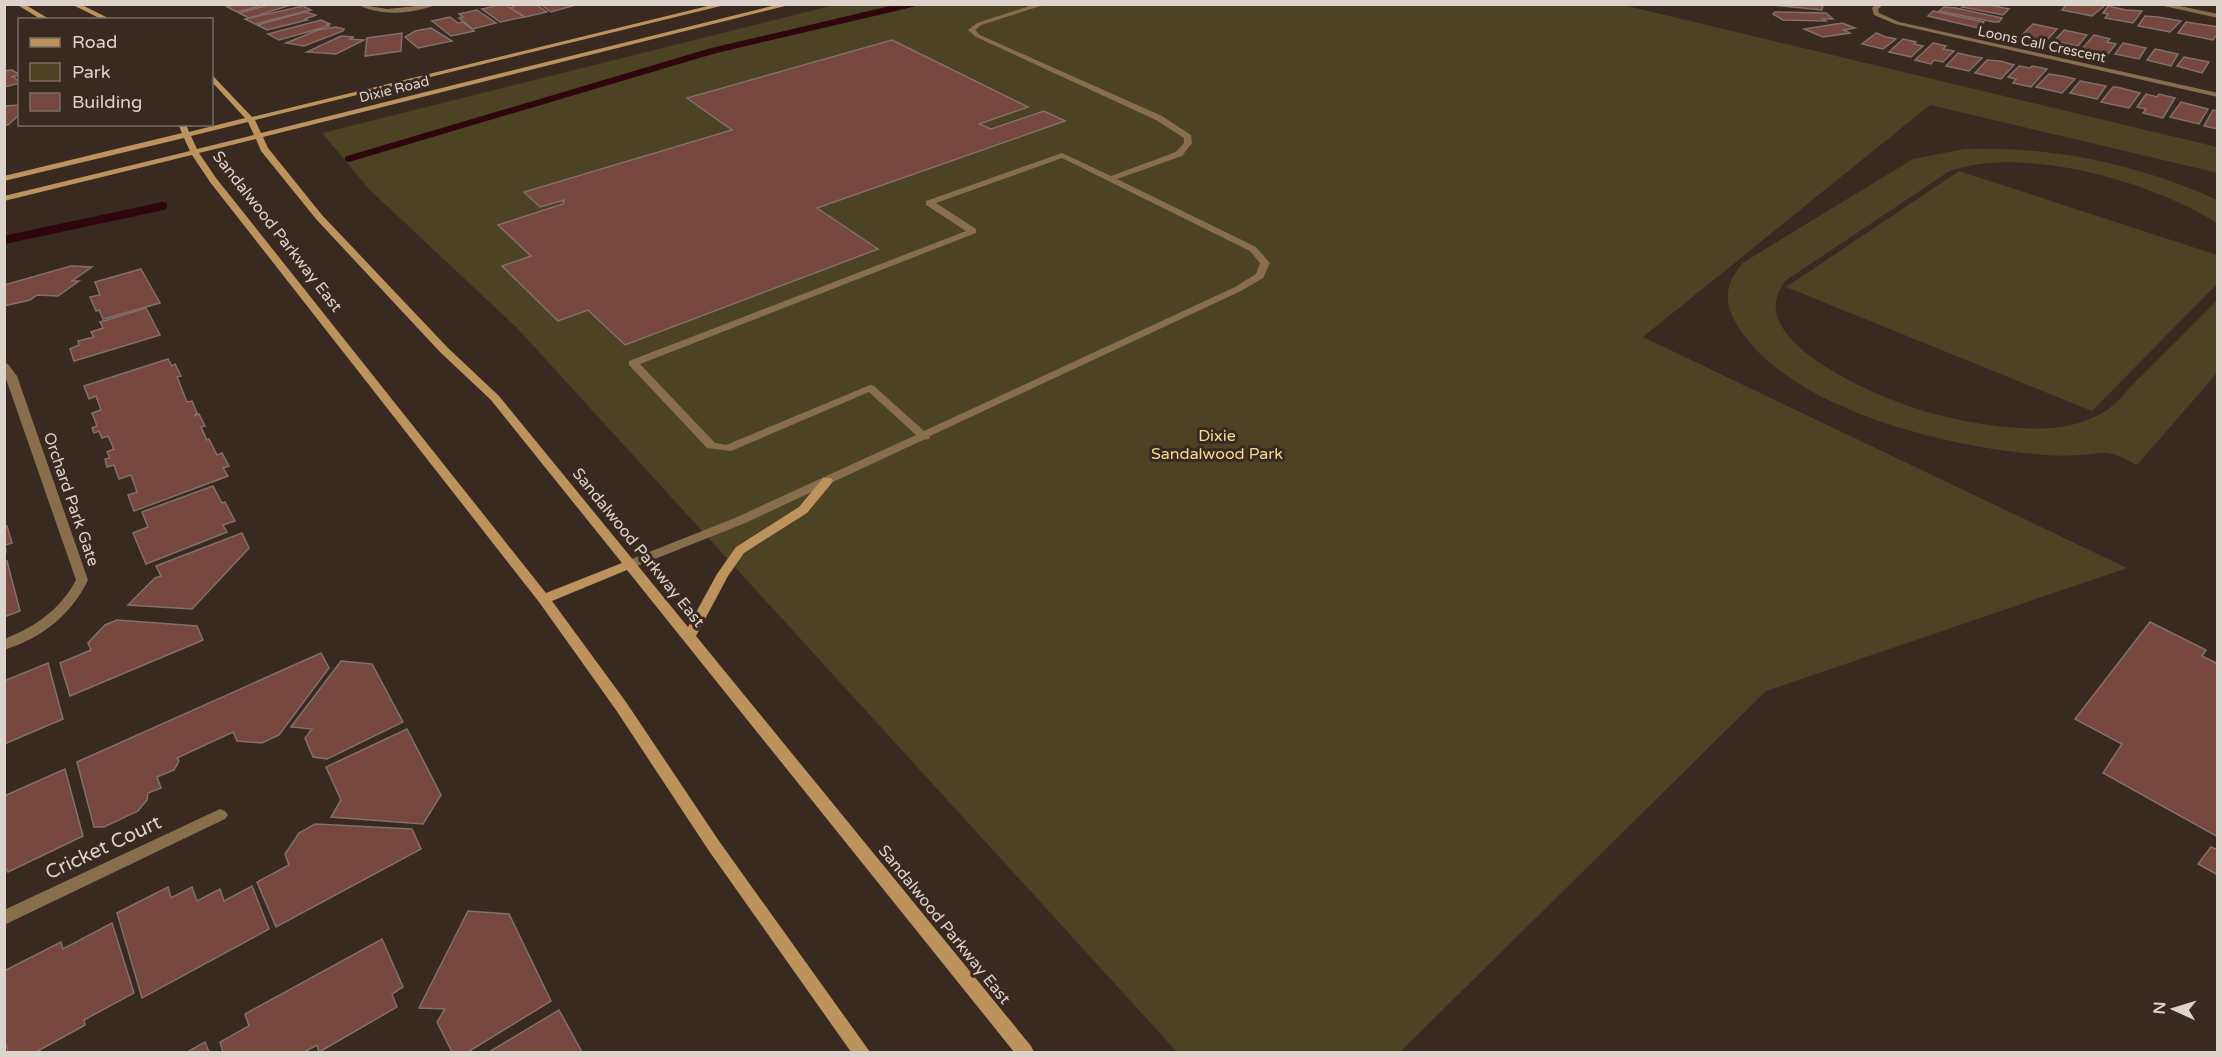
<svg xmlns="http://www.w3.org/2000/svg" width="2222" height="1057" font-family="'Varela Round',sans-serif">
  <rect width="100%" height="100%" fill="#392a21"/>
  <g fill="#4c4224">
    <polygon points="1619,4 2217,147 2218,173 1930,105 1643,337 2127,568 1766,691 1400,1052 1177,1052 518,329 370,190 322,133 834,5"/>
    <path d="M1964,149c88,-3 174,15 253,51v23c-65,-41 -194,-79 -269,-51l-163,109c-4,6 -8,13 -9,21 -7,53 122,104 163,113 39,10 101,20 140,8 8,-3 18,-7 25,-11 12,-7 23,-22 33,-32 27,-26 54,-53 80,-80v73l-80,92c-8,-4 -20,-11 -29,-12 -8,-1 -19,2 -27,2 -15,1 -31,1 -46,-1 -89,-8 -236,-43 -292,-120 -19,-27 -22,-47 1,-72l169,-103z"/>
    <polygon points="1959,171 2217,255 2217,284 2092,411 1786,287"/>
  </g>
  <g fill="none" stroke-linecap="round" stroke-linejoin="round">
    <polyline stroke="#2f060d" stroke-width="6" points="348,159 712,51 912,4"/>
    <polyline stroke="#2f060d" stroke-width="8" points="4,240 163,206"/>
  </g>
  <g fill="#76473c" stroke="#836f6a" stroke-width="1.5">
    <polygon points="238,4 267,4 237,12 227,7"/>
    <polygon points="272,4 294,4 249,18 239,13"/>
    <polygon points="512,4 535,4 547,12 525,17 510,8 515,6"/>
    <polygon points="540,4 579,4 551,12"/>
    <polygon points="1959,4 1984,4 2009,9 2003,15 1962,7 1964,6"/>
    <polygon points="2067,4 2098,4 2104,6 2092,16 2062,10"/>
    <polygon points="499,5 506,5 524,17 500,22 482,9"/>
    <polygon points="1772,5 1772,4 1823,5 1822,10"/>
    <polygon points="303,6 311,10 255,24 245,19"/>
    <polygon points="2108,6 2126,10 2142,11 2133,23 2105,18 2108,14 2103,13"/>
    <polygon points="1944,7 1956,8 2002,18 1999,22 1994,22 1939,11"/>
    <polygon points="477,10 496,23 473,29 459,18 463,17 459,14"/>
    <polygon points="1933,11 1984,22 1978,28 1928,16"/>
    <polygon points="305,12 316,15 305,19 307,20 267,30 257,25"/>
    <polygon points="1775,12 1826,13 1833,19 1823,19 1826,21 1783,20 1773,14"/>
    <polygon points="2145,16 2158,17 2181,21 2170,32 2138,26"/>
    <polygon points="450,17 458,23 463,22 474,31 451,36 432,21"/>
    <polygon points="321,20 330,24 327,25 329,26 279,40 268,34"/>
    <polygon points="2186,22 2218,27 2218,33 2213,40 2178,33"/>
    <polygon points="1842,23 1855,28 1844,30 1850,33 1823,37 1804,29"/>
    <polygon points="2033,24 2057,29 2047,40 2022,35"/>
    <polygon points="336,27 344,29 343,31 304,46 286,43 318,30"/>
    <polygon points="431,28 452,41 418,48 405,37 415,31"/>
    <polygon points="2064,30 2087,35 2078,46 2054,41"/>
    <polygon points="402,33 401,51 365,56 367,38"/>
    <polygon points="1876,33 1886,37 1896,39 1883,49 1862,44"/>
    <polygon points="2094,35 2110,39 2107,42 2116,44 2108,54 2081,50"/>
    <polygon points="341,36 354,37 349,39 364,40 336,54 307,52"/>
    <polygon points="1903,39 1916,42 1914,44 1923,46 1911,57 1889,52"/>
    <polygon points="892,40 1028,107 979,124 991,129 1044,111 1065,121 817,208 878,249 625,345 588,310 558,321 502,266 531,256 498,225 563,204 564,200 540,207 524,192 732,130 687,98"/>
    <polygon points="1933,43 1946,46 1943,49 1954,51 1943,62 1934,60 1931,64 1915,60"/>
    <polygon points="2123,43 2146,48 2139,59 2115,54"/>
    <polygon points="2155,49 2178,54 2171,66 2147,60"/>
    <polygon points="1958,53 1971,56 1982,58 1969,71 1946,66"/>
    <polygon points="2184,57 2209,62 2202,73 2177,66"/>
    <polygon points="1987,60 2000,61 2014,65 2001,79 1975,73"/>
    <polygon points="2019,66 2030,68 2032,66 2047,69 2031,87 2013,83 2016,79 2008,77"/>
    <polygon points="12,70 20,75 11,77 14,77 20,83 4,87 4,71"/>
    <polygon points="2049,74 2062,76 2075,79 2062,93 2036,87"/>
    <polygon points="2080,81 2106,86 2097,99 2070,93"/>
    <polygon points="2113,87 2117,87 2140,93 2129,108 2101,102"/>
    <polygon points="2146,94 2157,97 2159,94 2175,98 2163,118 2143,113 2146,109 2137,107"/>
    <polygon points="2181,102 2208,109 2199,124 2170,117"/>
    <polygon points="20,105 20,114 8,125 4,125 4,106"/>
    <polygon points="2213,110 2218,111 2218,129 2204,126"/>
    <polygon points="71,266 92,267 72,281 79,281 58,296 37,295 30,300 4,306 4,285"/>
    <polygon points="141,269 160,303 103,319 99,310 96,311 90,297 100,295 95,282"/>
    <polygon points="146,308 160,335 74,361 70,349 79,345 78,341 94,337 91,332 103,328 100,322"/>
    <polygon points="168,359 172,366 175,364 181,376 177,377 187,402 192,401 197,413 194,416 199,414 205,426 201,427 207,440 209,439 217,455 222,453 229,466 223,468 228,476 134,511 128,495 137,492 131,475 119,479 114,465 107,467 105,459 110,458 107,452 114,449 108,436 102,438 99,431 94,433 92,428 97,426 92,413 101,410 96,396 89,399 84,386"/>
    <polygon points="213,486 222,503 225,502 235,521 223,525 227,532 146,564 133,533 148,527 142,512"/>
    <polygon points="7,526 12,543 5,545 6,552 4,554 4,528"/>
    <polygon points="242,533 249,548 192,609 128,605 155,578 161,576 156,566"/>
    <polygon points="4,561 7,561 20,611 4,617"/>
    <polygon points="117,620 197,626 203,640 70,696 60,663 91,650 88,643 105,625"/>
    <polygon points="2150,622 2206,650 2202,656 2218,664 2218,837 2103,773 2122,744 2075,719"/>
    <polygon points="321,653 329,668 279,735 262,743 237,741 233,732 177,758 179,761 174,770 157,777 161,788 148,793 147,800 138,811 104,827 94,827 77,762"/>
    <polygon points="341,661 372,664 403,722 327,759 313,757 305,738 312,729 291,727"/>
    <polygon points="48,663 63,719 4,744 4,681"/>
    <polygon points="407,729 441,795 423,824 331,817 341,800 326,767"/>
    <polygon points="65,769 83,836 8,872 4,865 4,796"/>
    <polygon points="315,824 412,829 421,849 276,927 257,882 289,865 285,854 299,833"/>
    <polygon points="2211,847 2218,850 2218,875 2198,864"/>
    <polygon points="252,886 269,929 142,998 117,913 168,887 171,898 192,887 197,901 220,889 224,901"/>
    <polygon points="468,911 509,914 551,1001 468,1052 452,1052 437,1022 445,1009 419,1008"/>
    <polygon points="112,923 134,993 84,1020 85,1025 36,1052 8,1052 4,1038 4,971 61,942 63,949"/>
    <polygon points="382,939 403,987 392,994 397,1007 319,1052 317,1045 304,1052 223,1052 220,1042 249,1026 245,1014"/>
    <polygon points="559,1010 582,1052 489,1052"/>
    <polygon points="205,1042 209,1052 187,1052"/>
  </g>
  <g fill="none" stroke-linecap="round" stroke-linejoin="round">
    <path fill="#896e4e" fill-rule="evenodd" d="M1036,4h11l-66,21 -6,5 5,5 182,81 29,19 1,8 -10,13 -65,23 139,68 14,16 -7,15 -22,13 -311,145 -1,3 -6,1 -180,84 -111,44h-8l-2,-3 2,-3 111,-44 181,-83 -47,-43 -138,59 -24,-3 -78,-83v-4l337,-130 -40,-26v-4l136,-48 49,23 65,-24 8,-9v-5l-28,-18 -180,-83 -8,-7 9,-7zM1062,158l188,93 10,12 -4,11 -21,13 -311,144 -50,-45 -4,-1 -144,60 -11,-2 -75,-79 336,-131v-4l-40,-26z"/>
    <g fill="#896e4e" fill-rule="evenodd">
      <path d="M357,4l30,5 51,-5c-24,10 -58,13 -81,0z"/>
      <polygon points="1876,4 1884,4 1878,9 1879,13 1899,22 2218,93 2218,97 1895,24 1874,15 1872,8"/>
      <polygon points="2155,4 2170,4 2218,14 2218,18"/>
      <path d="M4,363l4,1 9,12 71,204c-17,35 -46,58 -84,70v-11c31,-12 56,-29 72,-59l-72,-207z"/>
      <polygon points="220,809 225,811 228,815 225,819 4,925 4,910"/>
    </g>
    <g fill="#bc925d" fill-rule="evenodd">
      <polygon points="16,4 24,4 51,20 42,20"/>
      <polygon points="71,4 80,4 112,20 103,20"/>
      <path d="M716,4h13l-474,116 6,13 519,-129h13l-530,133 5,11 54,67 126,133 51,48 189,231 29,-53 19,-27 63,-40 24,-29h8l2,3 -2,3 -24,29 -63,40 -16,23 -32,60 335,410 3,6h-20l-387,-482 -75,31 74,101 93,139 151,211h-19l-142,-201 -93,-141 -77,-108 -329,-420 -18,-27 -188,46v-5l186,-45 -6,-13 -180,43v-5l178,-43 -4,-9h8l3,8 56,-14 -33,-36v-6l2,1 38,40zM248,122l6,13 -57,14 -6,-13zM256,139l5,12 55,68 124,133 51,48 131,163 -76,30 -330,-415 -17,-25z"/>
    </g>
  </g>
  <g text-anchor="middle" stroke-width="6" stroke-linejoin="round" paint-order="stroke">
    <g font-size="14" fill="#ddd3cd" stroke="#392a21">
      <text transform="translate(2042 44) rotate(12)" y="5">Loons Call Crescent</text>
      <text transform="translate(394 89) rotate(-14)" y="5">Dixie Road</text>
    </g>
    <g font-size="16" fill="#ddd3cd" stroke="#392a21">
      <text transform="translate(278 231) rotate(52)" y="6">Sandalwood Parkway East</text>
      <text transform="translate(72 499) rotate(71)" y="6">Orchard Park Gate</text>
      <text transform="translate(639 547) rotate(51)" y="6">Sandalwood Parkway East</text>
      <text transform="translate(945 924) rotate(51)" y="6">Sandalwood Parkway East</text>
    </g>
    <g font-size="16" fill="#f4da90" stroke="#392a21">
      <text x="1217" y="441">Dixie<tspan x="1217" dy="18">Sandalwood Park</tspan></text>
    </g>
    <g font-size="20" fill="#ddd3cd" stroke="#392a21">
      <text transform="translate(103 847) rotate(-25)" y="7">Cricket Court</text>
    </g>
  </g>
  <rect width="2222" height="1057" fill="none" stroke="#ddd3cd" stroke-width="12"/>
  <rect x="18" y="18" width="195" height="108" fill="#392a21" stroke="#7b6e66" stroke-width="1.5"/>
  <rect x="30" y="38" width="30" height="9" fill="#bc925d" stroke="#7b6e66" stroke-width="1.5"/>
  <text x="72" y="48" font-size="18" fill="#ddd3cd">Road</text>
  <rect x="30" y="63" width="30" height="18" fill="#4c4224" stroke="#7b6e66" stroke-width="1.5"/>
  <text x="72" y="78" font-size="18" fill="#ddd3cd">Park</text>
  <rect x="30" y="93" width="30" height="18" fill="#76473c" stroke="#7b6e66" stroke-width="1.5"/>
  <text x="72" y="108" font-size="18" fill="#ddd3cd">Building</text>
  <g transform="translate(2174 1009) rotate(274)" stroke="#392a21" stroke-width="4.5" paint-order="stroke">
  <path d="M0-4.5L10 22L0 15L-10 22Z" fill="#ddd3cd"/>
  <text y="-9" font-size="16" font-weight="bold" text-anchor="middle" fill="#ddd3cd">N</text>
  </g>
</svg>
